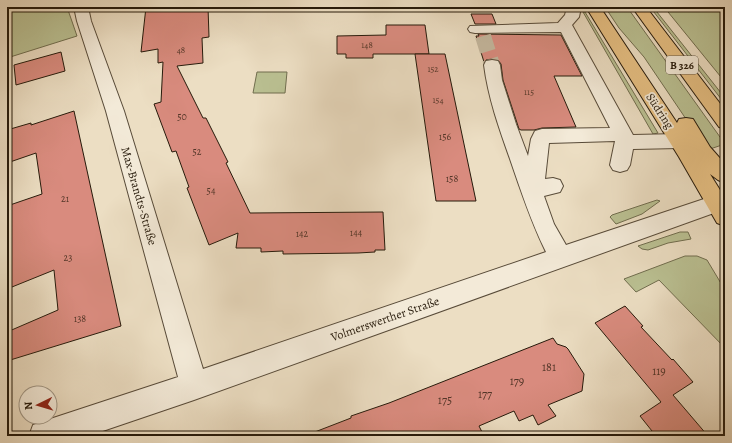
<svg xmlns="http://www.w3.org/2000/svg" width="732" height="443" font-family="Alegreya,serif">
  <rect width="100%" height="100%" fill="#ecdec3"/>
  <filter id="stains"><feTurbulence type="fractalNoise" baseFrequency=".005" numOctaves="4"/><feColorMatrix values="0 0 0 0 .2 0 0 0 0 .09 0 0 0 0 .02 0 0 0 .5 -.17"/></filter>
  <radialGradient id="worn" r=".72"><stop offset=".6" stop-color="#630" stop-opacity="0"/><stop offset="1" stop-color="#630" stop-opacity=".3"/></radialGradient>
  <g fill="#bac092" stroke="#706d4e">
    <polygon points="7,7 67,7 77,36 7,58"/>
    <polygon points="605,7 627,7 725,144 707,150 644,57 619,28"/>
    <polygon points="650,7 653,7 725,98 725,104"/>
    <polygon points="664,7 725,7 725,82"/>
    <polygon points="583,12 585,12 658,133 653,134"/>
    <polygon points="257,72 287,72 285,93 253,93"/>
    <polygon points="657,200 660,201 642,214 616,224 610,217 612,215"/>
    <polygon points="680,232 688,232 691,239 668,243 648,250 642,249 638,246"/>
    <polygon points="685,256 697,256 707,260 725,290 725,348 659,280 636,292 624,279"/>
  </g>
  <g fill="#d98b7e" stroke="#261a0b">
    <polygon points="146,7 208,7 209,37 202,38 203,63 177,66 203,118 206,118 228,162 226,163 250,213 383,212 385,250 375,250 375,252 358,253 283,254 283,251 261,252 261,248 236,248 238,233 209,245 187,188 189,187 176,151 172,152 154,104 161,102 163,62 158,63 158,49 141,52"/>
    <polygon points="471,14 492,14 496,24 475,24"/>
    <polygon points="386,25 425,25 429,54 373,54 373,58 346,58 346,54 337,54 337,36 386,35"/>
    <polygon points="478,34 561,35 582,76 554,76 576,127 542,128 534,130 521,130 519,129 503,80 501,64 498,60 492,59 486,60 484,62 476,36 479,36"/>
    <polygon points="61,52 65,71 16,85 14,65"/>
    <polygon points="415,54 445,54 476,201 436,201"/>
    <polygon points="74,111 121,326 7,361 7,332 58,310 54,270 7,289 7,206 42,194 36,153 7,163 7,130 31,123 31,125"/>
    <polygon points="625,306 643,326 641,327 672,360 673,359 693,382 673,395 708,436 656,436 640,416 661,402 595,323"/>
    <polygon points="553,338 557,344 566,347 568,349 584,374 582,391 548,405 556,416 538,425 533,415 519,421 514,411 479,426 484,436 307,436 307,435 351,418 351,416 389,403"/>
  </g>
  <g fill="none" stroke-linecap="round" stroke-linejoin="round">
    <polyline stroke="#c4b79e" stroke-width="16" stroke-dasharray="16 8" stroke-linecap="butt" points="483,36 492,65"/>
    <g stroke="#584b39" stroke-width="2">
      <path id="minor" d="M74,7h14l3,14 33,90 79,258 343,-117c-15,-30 -25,-61 -36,-93 -11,-31 -22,-62 -26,-94l2,-4 6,-1 6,1 2,4 2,15 14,44 12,32 3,-17 4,-8 7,-2 68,-1 -49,-96 -86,1 -5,-1 -2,-3 2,-3 88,-3 7,-8 2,-8h14l-2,10 -7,8 61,110 46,-1 7,2 3,5 -3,5 -7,2 -46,1 -3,16 -3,5 -7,2 -7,-2 -3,-5 5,-24 -66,2 -4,36 8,-1 7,2 3,6 -3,6 -16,4 10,28 12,21 159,-53v17l-531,191 -106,36h-59l4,-11 11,-4 134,-44 -72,-266 -29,-90z"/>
    </g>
    <g stroke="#261a0b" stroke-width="2">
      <g id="major">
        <polygon points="586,7 600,7 677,123 679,119 686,118 693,119 710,147 725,164 725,183 718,180 710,174 725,198 725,226 717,223 679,157"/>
        <polygon points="632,7 646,7 725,110 725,129 719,127"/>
      </g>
    </g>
    <use href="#minor" fill="#f3ead8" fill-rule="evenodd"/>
    <use href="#major" fill="#e6bf82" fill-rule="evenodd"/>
  </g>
  <g text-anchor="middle" stroke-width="3.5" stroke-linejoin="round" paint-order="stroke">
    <g font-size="9" fill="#533628">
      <text x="367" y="48">148</text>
      <text x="181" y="53">48</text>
      <text x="433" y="72">152</text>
      <text x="529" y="95">115</text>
      <text x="438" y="103">154</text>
    </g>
    <g font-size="10" fill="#533628">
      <text x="182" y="120">50</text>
      <text x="445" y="140">156</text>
      <text x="197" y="155">52</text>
      <text x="452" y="182">158</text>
      <text x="211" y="194">54</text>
      <text x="65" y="202">21</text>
      <text x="356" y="236">144</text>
      <text x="302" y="237">142</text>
      <text x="68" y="261">23</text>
      <text x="80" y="322">138</text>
    </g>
    <rect fill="#f3ead8" stroke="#645848" stroke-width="1" x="666" y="56" width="32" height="18" rx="3"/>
    <g font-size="11" font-weight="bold" fill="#261a0b">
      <text x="682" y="69">B 326</text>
    </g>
    <g font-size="12" fill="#261a0b" stroke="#f3ead8">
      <text transform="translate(660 111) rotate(57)" y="4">Südring</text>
      <text transform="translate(139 196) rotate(74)" y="4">Max-Brandts-Straße</text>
      <text transform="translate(385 319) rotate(-19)" y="4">Volmerswerther Straße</text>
    </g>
    <g font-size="12" fill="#533628">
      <text x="549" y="371">181</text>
      <text x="659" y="375">119</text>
      <text x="517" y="385">179</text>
      <text x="485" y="398">177</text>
      <text x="445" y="404">175</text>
    </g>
  </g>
  <rect width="732" height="443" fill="none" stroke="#ecdec3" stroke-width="24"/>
  <rect x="8" y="8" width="716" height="427" fill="none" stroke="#261a0b" stroke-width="2"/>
  <rect x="12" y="12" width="708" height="419" fill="none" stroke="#261a0b"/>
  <g transform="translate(38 405) rotate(265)"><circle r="19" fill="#f3ead8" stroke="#a19786"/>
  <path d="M0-3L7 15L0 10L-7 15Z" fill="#8f2418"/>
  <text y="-6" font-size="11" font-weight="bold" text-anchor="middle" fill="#261a0b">N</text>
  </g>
  <rect width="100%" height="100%" filter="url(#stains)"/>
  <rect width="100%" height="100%" fill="url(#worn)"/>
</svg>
